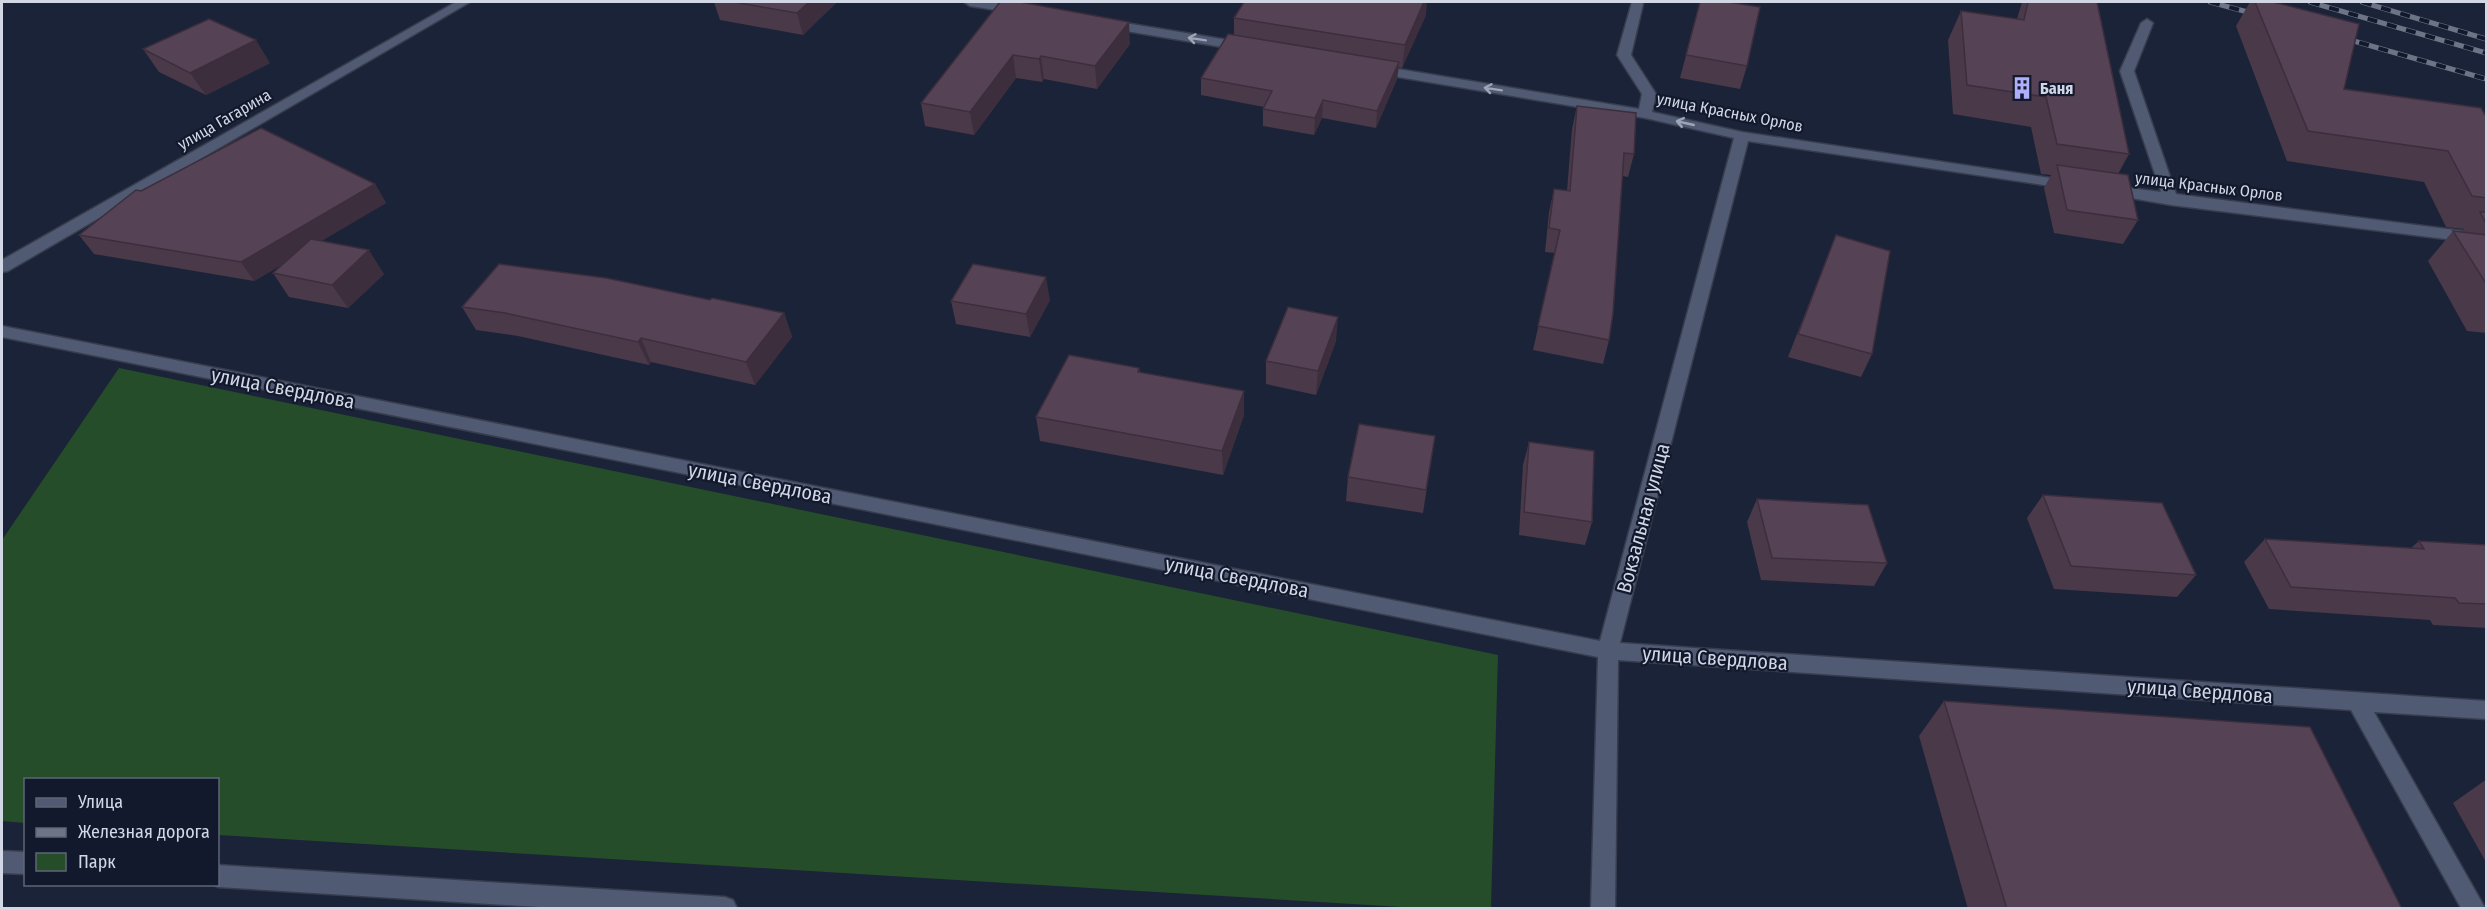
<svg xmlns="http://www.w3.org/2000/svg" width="2488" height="910" font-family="'Fira Sans Condensed',sans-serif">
  <rect width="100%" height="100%" fill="#1b2338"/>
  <polygon fill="#264d29" points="119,368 1498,655 1491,908 1418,908 218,835 218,780 26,780 25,823 2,821 2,540"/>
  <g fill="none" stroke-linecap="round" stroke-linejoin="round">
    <g stroke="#373d4e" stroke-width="3">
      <g id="minor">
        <polygon points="456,2 470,2 8,271 2,272 2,260"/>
        <path d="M964,2c14,-2 52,-1 63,8l-6,4 -51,-8z"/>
        <polygon points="1632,2 1642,2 1643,4 1631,55 1656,94 1652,112 1742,132 2071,181 2078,185 2071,189 1748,141 1620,643 2486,701 2486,719 2374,712 2485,908 2461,908 2351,710 1618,660 1615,908 1591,908 1598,657 2,337 2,326 1600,641 1734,138 1645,118 1374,73 1367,69 1374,65 1639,109 1642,94 1617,55"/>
        <polygon points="2147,19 2153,23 2134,71 2176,194 2486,234 2486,244 2171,205 2102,193 2100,190 2102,187 2107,185 2161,192 2120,71 2141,23"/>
        <polygon points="1107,20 1246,43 1253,47 1246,51 1102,27 1101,24 1102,21"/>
        <polygon points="2,851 26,852 26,874 2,873"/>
        <polygon points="218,865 725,897 733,900 737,908 555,908 218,887 212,884 218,884"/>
      </g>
    </g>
    <use href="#minor" fill="#505a72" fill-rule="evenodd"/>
    <g stroke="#6d7486" stroke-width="5">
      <g id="rail">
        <polyline points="2210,2 2259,15"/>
        <polyline points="2310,2 2486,53"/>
        <polyline points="2362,2 2486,39"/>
        <polyline points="2340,37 2486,79"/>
      </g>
    </g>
    <use href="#rail" stroke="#12192d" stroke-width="4" stroke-dasharray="10" stroke-linecap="butt"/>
  </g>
  <g fill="#4a3949">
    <polygon points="714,2 837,2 803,35 720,20"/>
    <polygon points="1000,2 1130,44 1097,89 1044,79 1042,82 1016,78 974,135 925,126 921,103"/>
    <polygon points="1700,2 1747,66 1740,89 1680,78"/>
    <polygon points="2022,2 2097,2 2129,154 2118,174 2138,220 2123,244 2054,233 2044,188 2051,175 2041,174 2031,127 1953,114 1948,40 1961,11 2017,19"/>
    <polygon points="2250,2 2273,2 2344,89 2487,118 2487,333 2467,331 2428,261 2453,231 2462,232 2464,229 2446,227 2424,182 2287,161 2236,26"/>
    <polygon points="1426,15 1402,68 1399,67 1397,79 1376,128 1322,118 1314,135 1263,126 1263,109 1264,107 1201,95 1201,78 1234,35 1234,18"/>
    <polygon points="143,49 270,63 206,95 159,72"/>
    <polygon points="1577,106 1634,154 1628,177 1622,176 1609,340 1603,364 1533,350 1555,253 1545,252 1549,212 1554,189 1567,191 1572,129"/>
    <polygon points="375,184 386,203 321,241 384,274 348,308 289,297 273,273 283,264 254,281 94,254 79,235 141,191"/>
    <polygon points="1836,235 1872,354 1861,377 1788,357"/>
    <polygon points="710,300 784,313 792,337 755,385 651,362 649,365 518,336 476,330 462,307"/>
    <polygon points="1050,300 1030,337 956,324 951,301"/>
    <polygon points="1336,341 1316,395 1266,384 1266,361"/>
    <polygon points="1139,368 1140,372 1244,391 1244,415 1223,475 1040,441 1036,417"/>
    <polygon points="1435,436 1423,513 1346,501 1348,477"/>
    <polygon points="1529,442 1592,522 1585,545 1519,535 1523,465"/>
    <polygon points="2043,495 2196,575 2177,597 2054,589 2027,518"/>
    <polygon points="1757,499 1887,563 1874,586 1761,580 1747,522"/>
    <polygon points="2265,539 2411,548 2419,541 2487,545 2487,628 2433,625 2430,620 2269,609 2244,562"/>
    <polygon points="1944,701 2402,909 1968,909 1919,736"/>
    <polygon points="2487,779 2487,864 2453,803"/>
  </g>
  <g fill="#3c2e3c">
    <polygon points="809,2 837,2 803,35 797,13"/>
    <polygon points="1424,2 1427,2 1426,15 1402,68 1405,45"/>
    <polygon points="1129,22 1130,44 1097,89 1095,66"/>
    <polygon points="256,40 270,63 206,95 190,73"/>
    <polygon points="1013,55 1016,78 974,135 970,112"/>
    <polygon points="1041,56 1044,79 1042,82 1039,59"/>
    <polygon points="1399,62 1397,79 1376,128 1377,111"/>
    <polygon points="1323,100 1322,118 1314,135 1315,118"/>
    <polygon points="375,184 386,203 254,281 241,262"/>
    <polygon points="369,250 384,274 348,308 332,285"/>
    <polygon points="1046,277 1050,300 1030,337 1026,314"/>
    <polygon points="784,313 792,337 755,385 746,362"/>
    <polygon points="1338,317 1336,341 1316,395 1318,371"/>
    <polygon points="641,338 651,362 649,365 638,342"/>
    <polygon points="1244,391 1244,415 1223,475 1222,451"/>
  </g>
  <g fill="#564255" stroke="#3c2e3c" stroke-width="1.5">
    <polygon points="734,2 809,2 797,13"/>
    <polygon points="1000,2 1020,2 1129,22 1095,66 1041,56 1039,59 1013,55 970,112 921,103"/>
    <polygon points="1244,2 1424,2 1405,45 1234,18"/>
    <polygon points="1700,2 1728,2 1760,7 1747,66 1686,55"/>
    <polygon points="2028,2 2097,2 2129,154 2057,144 2046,97 1967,85 1961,11 2024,20"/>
    <polygon points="2255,2 2273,2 2359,24 2344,89 2481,108 2487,118 2487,198 2472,196 2448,151 2308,131"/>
    <polygon points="209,19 256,40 190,73 143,49"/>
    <polygon points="1228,34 1399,62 1377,111 1323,100 1315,118 1263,109 1272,91 1201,78"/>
    <polygon points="1577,106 1636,113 1634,154 1624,153 1613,313 1609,340 1538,326 1560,230 1549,228 1554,189 1570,191"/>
    <polygon points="261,128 375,184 241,262 79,235 136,190 141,191"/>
    <polygon points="2057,165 2128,175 2138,220 2067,210"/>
    <polygon points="2480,212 2487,212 2487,225"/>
    <polygon points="2453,231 2487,235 2487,285"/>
    <polygon points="1836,235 1890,251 1872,354 1798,334"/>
    <polygon points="311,239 369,250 332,285 273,273"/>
    <polygon points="499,264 606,278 710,300 712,298 784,313 746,362 641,338 638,342 505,313 462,307"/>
    <polygon points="973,264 1046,277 1026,314 951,301"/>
    <polygon points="1288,307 1338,317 1318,371 1266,361"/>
    <polygon points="1069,355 1139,368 1138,372 1244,391 1222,451 1036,417"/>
    <polygon points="1359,424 1435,436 1426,490 1348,477"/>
    <polygon points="1529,442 1594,451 1592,522 1524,512"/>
    <polygon points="2043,495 2162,503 2196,575 2071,566"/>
    <polygon points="1757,499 1868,505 1887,563 1772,558"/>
    <polygon points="2265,539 2424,549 2419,541 2487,545 2487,604 2459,603 2455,598 2291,587"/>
    <polygon points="1944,701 2310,727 2402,909 2007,909"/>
  </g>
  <defs><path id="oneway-shaft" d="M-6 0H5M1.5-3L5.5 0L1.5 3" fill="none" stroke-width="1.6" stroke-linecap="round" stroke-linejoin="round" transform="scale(1.5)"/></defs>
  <g stroke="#9da5b7">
    <use href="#oneway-shaft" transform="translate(1197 39) rotate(-171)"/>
    <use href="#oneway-shaft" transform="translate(1493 89) rotate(-171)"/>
    <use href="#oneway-shaft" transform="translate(1685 123) rotate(-167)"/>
  </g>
  <defs>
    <g id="building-bare" transform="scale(1.8)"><path d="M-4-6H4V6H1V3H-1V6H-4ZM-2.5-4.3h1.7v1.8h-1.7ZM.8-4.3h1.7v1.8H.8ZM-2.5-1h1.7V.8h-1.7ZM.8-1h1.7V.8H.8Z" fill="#aeaefb" stroke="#12192d" stroke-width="2.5" paint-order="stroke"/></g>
  </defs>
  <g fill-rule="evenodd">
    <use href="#building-bare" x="2022" y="88"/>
  </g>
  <g text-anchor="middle" stroke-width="4.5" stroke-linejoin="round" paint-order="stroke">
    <g font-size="16" font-weight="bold" fill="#d1d7e5" stroke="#12192d" text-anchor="start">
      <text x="2040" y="94">Баня</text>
    </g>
    <g font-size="16" fill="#d1d7e5" stroke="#12192d">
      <text transform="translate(1730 112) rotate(11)" y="6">улица Красных Орлов</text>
      <text transform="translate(224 119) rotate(-30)" y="6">улица Гагарина</text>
      <text transform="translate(2209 186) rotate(7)" y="6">улица Красных Орлов</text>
    </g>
    <g font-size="20" fill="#d1d7e5" stroke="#12192d">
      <text transform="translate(283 388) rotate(11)" y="7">улица Свердлова</text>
      <text transform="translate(760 483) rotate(11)" y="7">улица Свердлова</text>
      <text transform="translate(1643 518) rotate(-75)" y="7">Вокзальная улица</text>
      <text transform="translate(1237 577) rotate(11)" y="7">улица Свердлова</text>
      <text transform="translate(1715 658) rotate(4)" y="7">улица Свердлова</text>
      <text transform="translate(2200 691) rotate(4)" y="7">улица Свердлова</text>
    </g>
  </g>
  <rect width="2488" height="910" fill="none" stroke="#d1d7e5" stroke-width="6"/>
  <rect x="24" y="778" width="195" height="108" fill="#12192d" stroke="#5e6577" stroke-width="1.5"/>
  <rect x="36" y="798" width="30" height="9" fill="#505a72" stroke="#5e6577" stroke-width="1.5"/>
  <text x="78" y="808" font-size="18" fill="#d1d7e5">Улица</text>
  <rect x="36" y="828" width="30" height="9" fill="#6d7486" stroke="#5e6577" stroke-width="1.5"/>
  <text x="78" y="838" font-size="18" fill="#d1d7e5">Железная дорога</text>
  <rect x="36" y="853" width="30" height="18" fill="#264d29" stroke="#5e6577" stroke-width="1.5"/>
  <text x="78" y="868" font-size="18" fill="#d1d7e5">Парк</text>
</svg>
